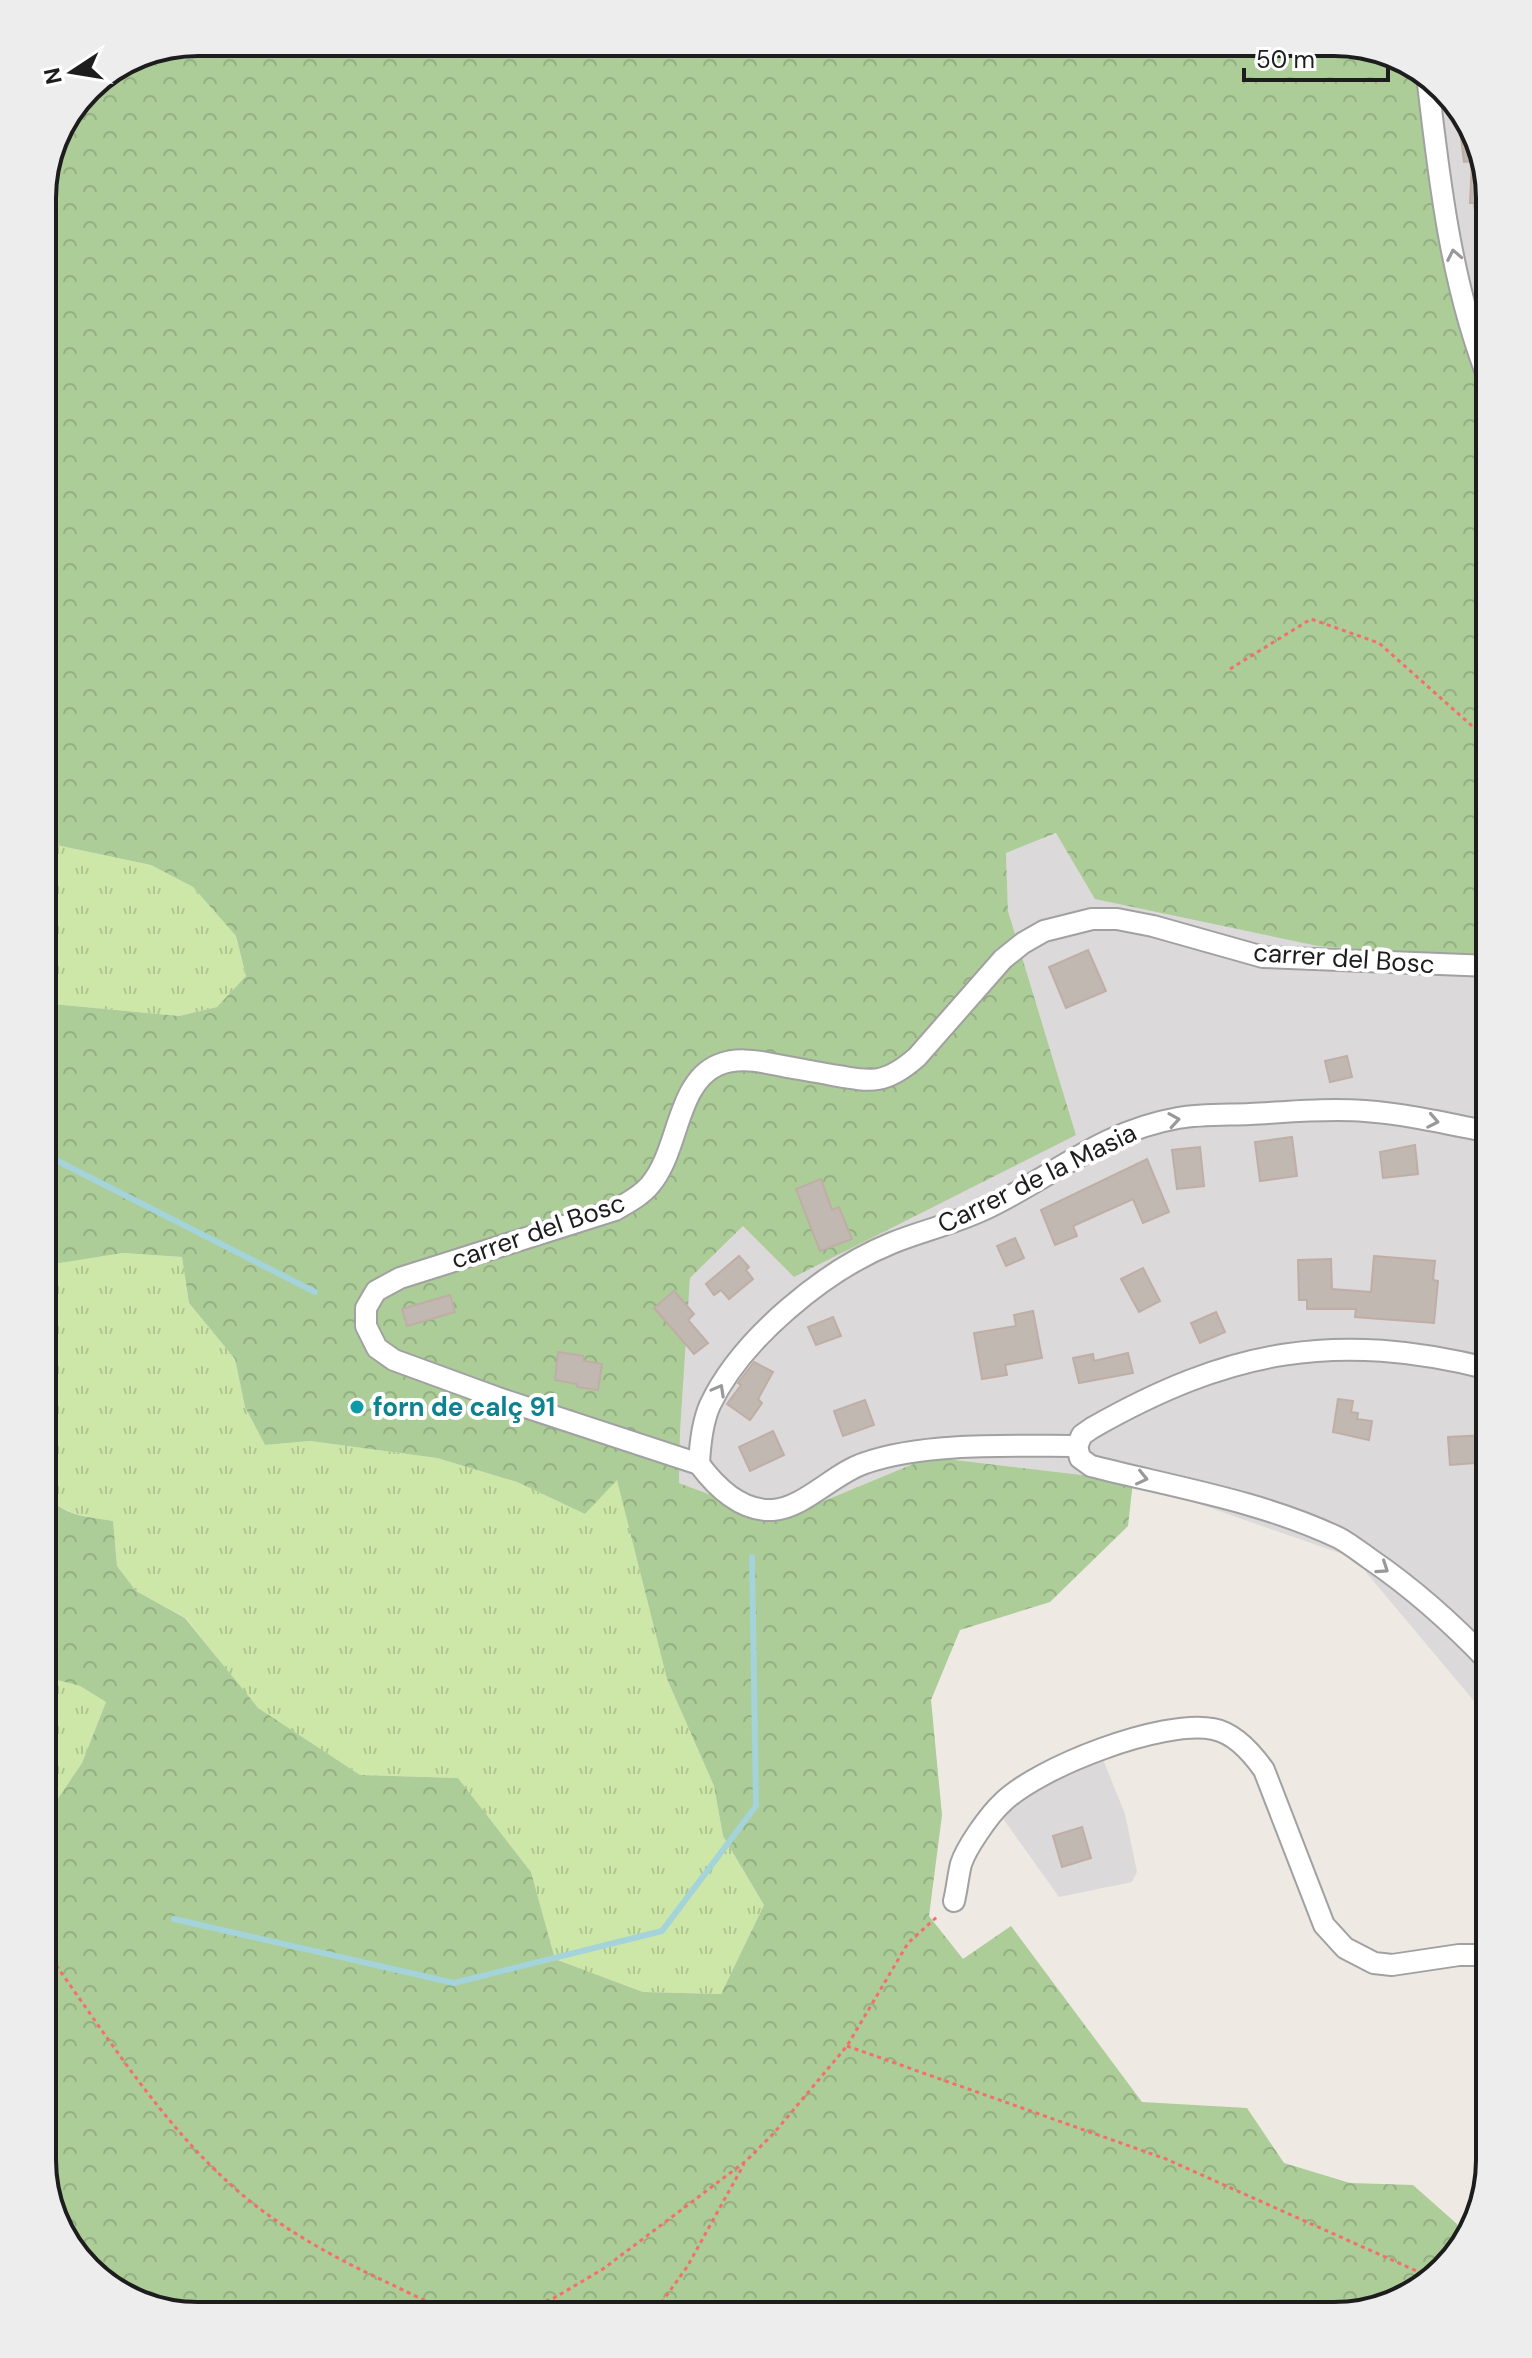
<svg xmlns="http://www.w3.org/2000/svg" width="1532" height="2358" font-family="'DM Sans',sans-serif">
  <defs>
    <pattern id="grass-tufts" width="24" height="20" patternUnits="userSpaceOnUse" patternTransform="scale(2)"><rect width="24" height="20" fill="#cde7a9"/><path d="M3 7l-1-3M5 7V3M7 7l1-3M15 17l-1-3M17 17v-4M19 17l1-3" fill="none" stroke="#b0c691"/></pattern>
    <pattern id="forest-crowns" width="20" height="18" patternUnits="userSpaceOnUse" patternTransform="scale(2)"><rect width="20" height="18" fill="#accc98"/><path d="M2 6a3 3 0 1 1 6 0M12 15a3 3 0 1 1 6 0" fill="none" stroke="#94af83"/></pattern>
  </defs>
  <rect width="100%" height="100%" fill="#eee9e2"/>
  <g fill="#dbd9da">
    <polygon points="1419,68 1469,120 1490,198 1490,390 1466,338"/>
    <polygon points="1057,833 1490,959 1490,1720 1354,1558 1133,1481 930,1457 778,1520 679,1483 680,1432 690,1278 743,1226 1076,1135 1008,911 1006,853"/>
    <polygon points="1096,1742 1125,1814 1137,1872 1132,1882 1059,1897 1004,1820 995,1799"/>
  </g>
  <g fill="url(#grass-tufts)">
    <polygon points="42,842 151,865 193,887 236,936 246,976 217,1007 179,1016 42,1003"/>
    <path d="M123,1253l59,4 7,46 46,56 10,48 20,38 45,-4 127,17 80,24 68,32 32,-35 50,200 47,107 9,50 41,69 -43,89 -78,-2 -88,-33 -24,-87 -73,-94 -98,-3 -103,-67 -71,-90 -50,-27 -19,-25 -4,-45c-30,-5 -49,-6 -71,-29v-233l18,4z"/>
    <polygon points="42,1676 80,1686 106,1702 82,1763 42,1822"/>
  </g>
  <path fill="url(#forest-crowns)" d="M198,42h1146l75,25 47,271 24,52v569l-172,-13 -223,-47 -39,-66 -50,20 2,58 68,224 -282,142 -51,-51 -53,52 -10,154 -1,51 99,37 152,-63 203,24 -5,45 -78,76 -90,28 -29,70 11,115 -13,101 34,43 48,-33 131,176 105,6 37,55 66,20 63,2 44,39 8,19 -53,52 -78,21h-1146l-68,-21 -57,-57 -21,-78v-338l40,-59 24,-61 -26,-16 -38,-10v-184c22,24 41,24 71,29l4,45 19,25 49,27 73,90 102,67 98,3 73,94 24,87 88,33 78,2 43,-89 -41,-69 -9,-50 -47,-107 -50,-199 -32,34 -68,-32 -80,-24 -127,-17 -45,4 -20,-38 -10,-48 -46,-56 -7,-46 -59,-4 -63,10 -18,-4v-256l137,13 38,-9 29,-31 -10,-40 -43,-49 -42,-22 -109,-23v-654l16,-59 30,-42 51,-33z"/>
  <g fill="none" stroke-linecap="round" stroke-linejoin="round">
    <g stroke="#a4d3da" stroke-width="6">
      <polyline points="42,1153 315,1292"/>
      <polyline points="174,1919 454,1983 662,1931 756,1806 752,1557"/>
    </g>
  </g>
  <g fill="#c2b8b2" stroke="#bfaea5" stroke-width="2">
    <polygon points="1462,112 1469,120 1490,198 1490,250 1480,250 1474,203 1470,203 1472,161 1464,162 1458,113"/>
    <polygon points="1088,950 1106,991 1066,1008 1049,967"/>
    <polygon points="1347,1056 1352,1077 1330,1082 1325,1061"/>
    <polygon points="1292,1137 1297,1176 1260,1181 1255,1142"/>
    <polygon points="1415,1145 1418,1174 1383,1178 1380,1152"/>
    <polygon points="1200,1147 1204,1186 1177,1189 1172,1150"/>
    <polygon points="1147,1159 1169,1212 1143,1223 1133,1199 1073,1226 1077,1236 1055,1245 1041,1210"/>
    <polygon points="821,1179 832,1210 839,1207 852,1239 820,1251 796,1189"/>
    <polygon points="1015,1238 1024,1258 1006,1266 997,1246"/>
    <polygon points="739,1256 749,1267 746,1270 753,1279 729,1299 721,1290 714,1295 706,1284"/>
    <polygon points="1374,1256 1435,1261 1433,1280 1438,1281 1434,1323 1355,1317 1356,1309 1307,1309 1307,1300 1299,1300 1298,1260 1331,1259 1332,1289 1371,1292"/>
    <polygon points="1143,1268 1160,1301 1139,1312 1121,1279"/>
    <polygon points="674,1291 694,1314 688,1320 708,1343 694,1354 654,1308"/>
    <polygon points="450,1295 455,1312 407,1326 402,1309"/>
    <polygon points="1033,1311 1042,1358 1005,1365 1007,1375 982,1379 974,1333 1016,1326 1014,1315"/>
    <polygon points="1216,1312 1225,1332 1200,1343 1191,1323"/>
    <polygon points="833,1317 841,1336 816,1345 808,1327"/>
    <polygon points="558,1352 583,1356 584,1361 602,1364 598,1390 577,1387 577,1384 555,1380"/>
    <polygon points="1128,1353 1133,1373 1079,1383 1073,1358 1093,1354 1094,1361"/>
    <polygon points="754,1362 773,1372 758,1399 762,1403 750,1420 727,1404 741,1385 738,1383"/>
    <polygon points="1338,1399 1353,1401 1351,1412 1358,1413 1357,1419 1372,1421 1369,1440 1333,1432"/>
    <polygon points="865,1400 874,1425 843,1436 834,1411"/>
    <polygon points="773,1431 784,1455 750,1471 739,1447"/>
    <polygon points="1486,1435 1488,1462 1450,1465 1448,1437"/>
    <polygon points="1082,1827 1091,1858 1062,1867 1053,1836"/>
  </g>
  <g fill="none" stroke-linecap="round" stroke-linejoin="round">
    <g stroke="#a1a1a1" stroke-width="24">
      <g id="street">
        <path d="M1427,75c12,104 24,211 63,308"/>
        <path d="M1077,1446l3,12 11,8c83,21 170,35 248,72 11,6 21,14 31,21 44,30 83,65 120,104"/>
        <path d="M699,1464l-201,-66 -104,-38 -17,-12 -11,-22v-18l10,-17 24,-13 215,-68c12,-7 26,-14 35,-25 29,-33 26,-102 68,-120 17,-7 35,-5 54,-1 20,4 40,7 60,11 40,7 53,10 85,-18l86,-98 20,-16 21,-12 48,-12h25l36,7 110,31 227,9"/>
        <path d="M699,1464c1,-20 3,-41 11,-59 31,-66 115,-135 182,-162 30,-12 61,-19 91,-33 69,-32 116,-78 195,-92 23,-4 49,-3 72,-4 38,-2 77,-6 115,-3 42,3 84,13 125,21"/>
        <path d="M699,1464c17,23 43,48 74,46 31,-2 61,-37 92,-47 59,-21 148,-17 212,-17l5,-11 10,-7c137,-78 243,-98 398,-59"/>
        <path d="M954,1901c3,-12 4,-25 7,-37 5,-16 28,-49 41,-61 36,-36 161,-84 211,-74 22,4 39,24 51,41l60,155 21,23 29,15 18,2 67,-10h31"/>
      </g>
    </g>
    <g stroke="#f66e6b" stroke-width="3" stroke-dasharray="4 4" stroke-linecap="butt">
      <polyline points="1230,669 1311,619 1379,643 1490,742"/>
      <path d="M42,1946c61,83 118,178 197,246 43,37 94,65 145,89 29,13 58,31 90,35"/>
      <polyline points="847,2046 1166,2159 1430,2277"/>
      <polyline points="500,2316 514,2313 554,2298 603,2269 746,2161 774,2133 847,2046 908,1943 939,1915"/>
      <polyline points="652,2316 687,2267 744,2164"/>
    </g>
    <use href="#street" stroke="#fff" stroke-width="20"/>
  </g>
  <defs><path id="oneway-chevron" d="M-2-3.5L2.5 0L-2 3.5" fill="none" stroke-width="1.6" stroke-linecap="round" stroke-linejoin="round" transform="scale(2)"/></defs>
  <g stroke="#999">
    <use href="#oneway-chevron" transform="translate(1454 255) rotate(-101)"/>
    <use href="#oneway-chevron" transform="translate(1174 1120) rotate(-9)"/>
    <use href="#oneway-chevron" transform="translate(1433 1121) rotate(11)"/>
    <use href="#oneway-chevron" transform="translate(719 1390) rotate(-61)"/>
    <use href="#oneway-chevron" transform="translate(1142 1478) rotate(13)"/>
    <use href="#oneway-chevron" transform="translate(1383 1568) rotate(34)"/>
  </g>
  <circle fill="#0f9aa8" stroke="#fff" stroke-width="3" cx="357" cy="1407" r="8"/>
  <g text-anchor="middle" stroke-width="8" stroke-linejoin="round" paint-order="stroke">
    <g font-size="26" fill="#1d1d1d" stroke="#fff">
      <text transform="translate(1344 958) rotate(4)" y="9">carrer del Bosc</text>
      <text transform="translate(1037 1178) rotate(-26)" y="9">Carrer de la Masia</text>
      <text transform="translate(538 1231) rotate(-19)" y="9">carrer del Bosc</text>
    </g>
    <g font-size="26" font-weight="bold" fill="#0d838f" stroke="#fff" text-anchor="start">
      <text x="373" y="1416">forn de calç 91</text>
    </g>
  </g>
  <path d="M0 0H1532V2358H0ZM198 56H1334A142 142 0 0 1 1476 198V2160A142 142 0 0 1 1334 2302H198A142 142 0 0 1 56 2160V198A142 142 0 0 1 198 56Z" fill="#ededed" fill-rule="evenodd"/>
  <path fill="none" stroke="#1d1d1d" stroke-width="4" d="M198 56H1334A142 142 0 0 1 1476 198V2160A142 142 0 0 1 1334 2302H198A142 142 0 0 1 56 2160V198A142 142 0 0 1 198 56Z"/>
  <g transform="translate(72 72) rotate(258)" stroke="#ffffff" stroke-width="6" paint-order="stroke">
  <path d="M0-6L14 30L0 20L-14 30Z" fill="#1d1d1d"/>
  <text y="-12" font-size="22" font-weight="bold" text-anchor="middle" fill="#1d1d1d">N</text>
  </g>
  <path d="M1244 68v12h144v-12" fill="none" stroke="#1d1d1d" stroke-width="4"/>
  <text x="1256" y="68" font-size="24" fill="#1d1d1d" stroke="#ffffff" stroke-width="6" paint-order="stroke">50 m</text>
</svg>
